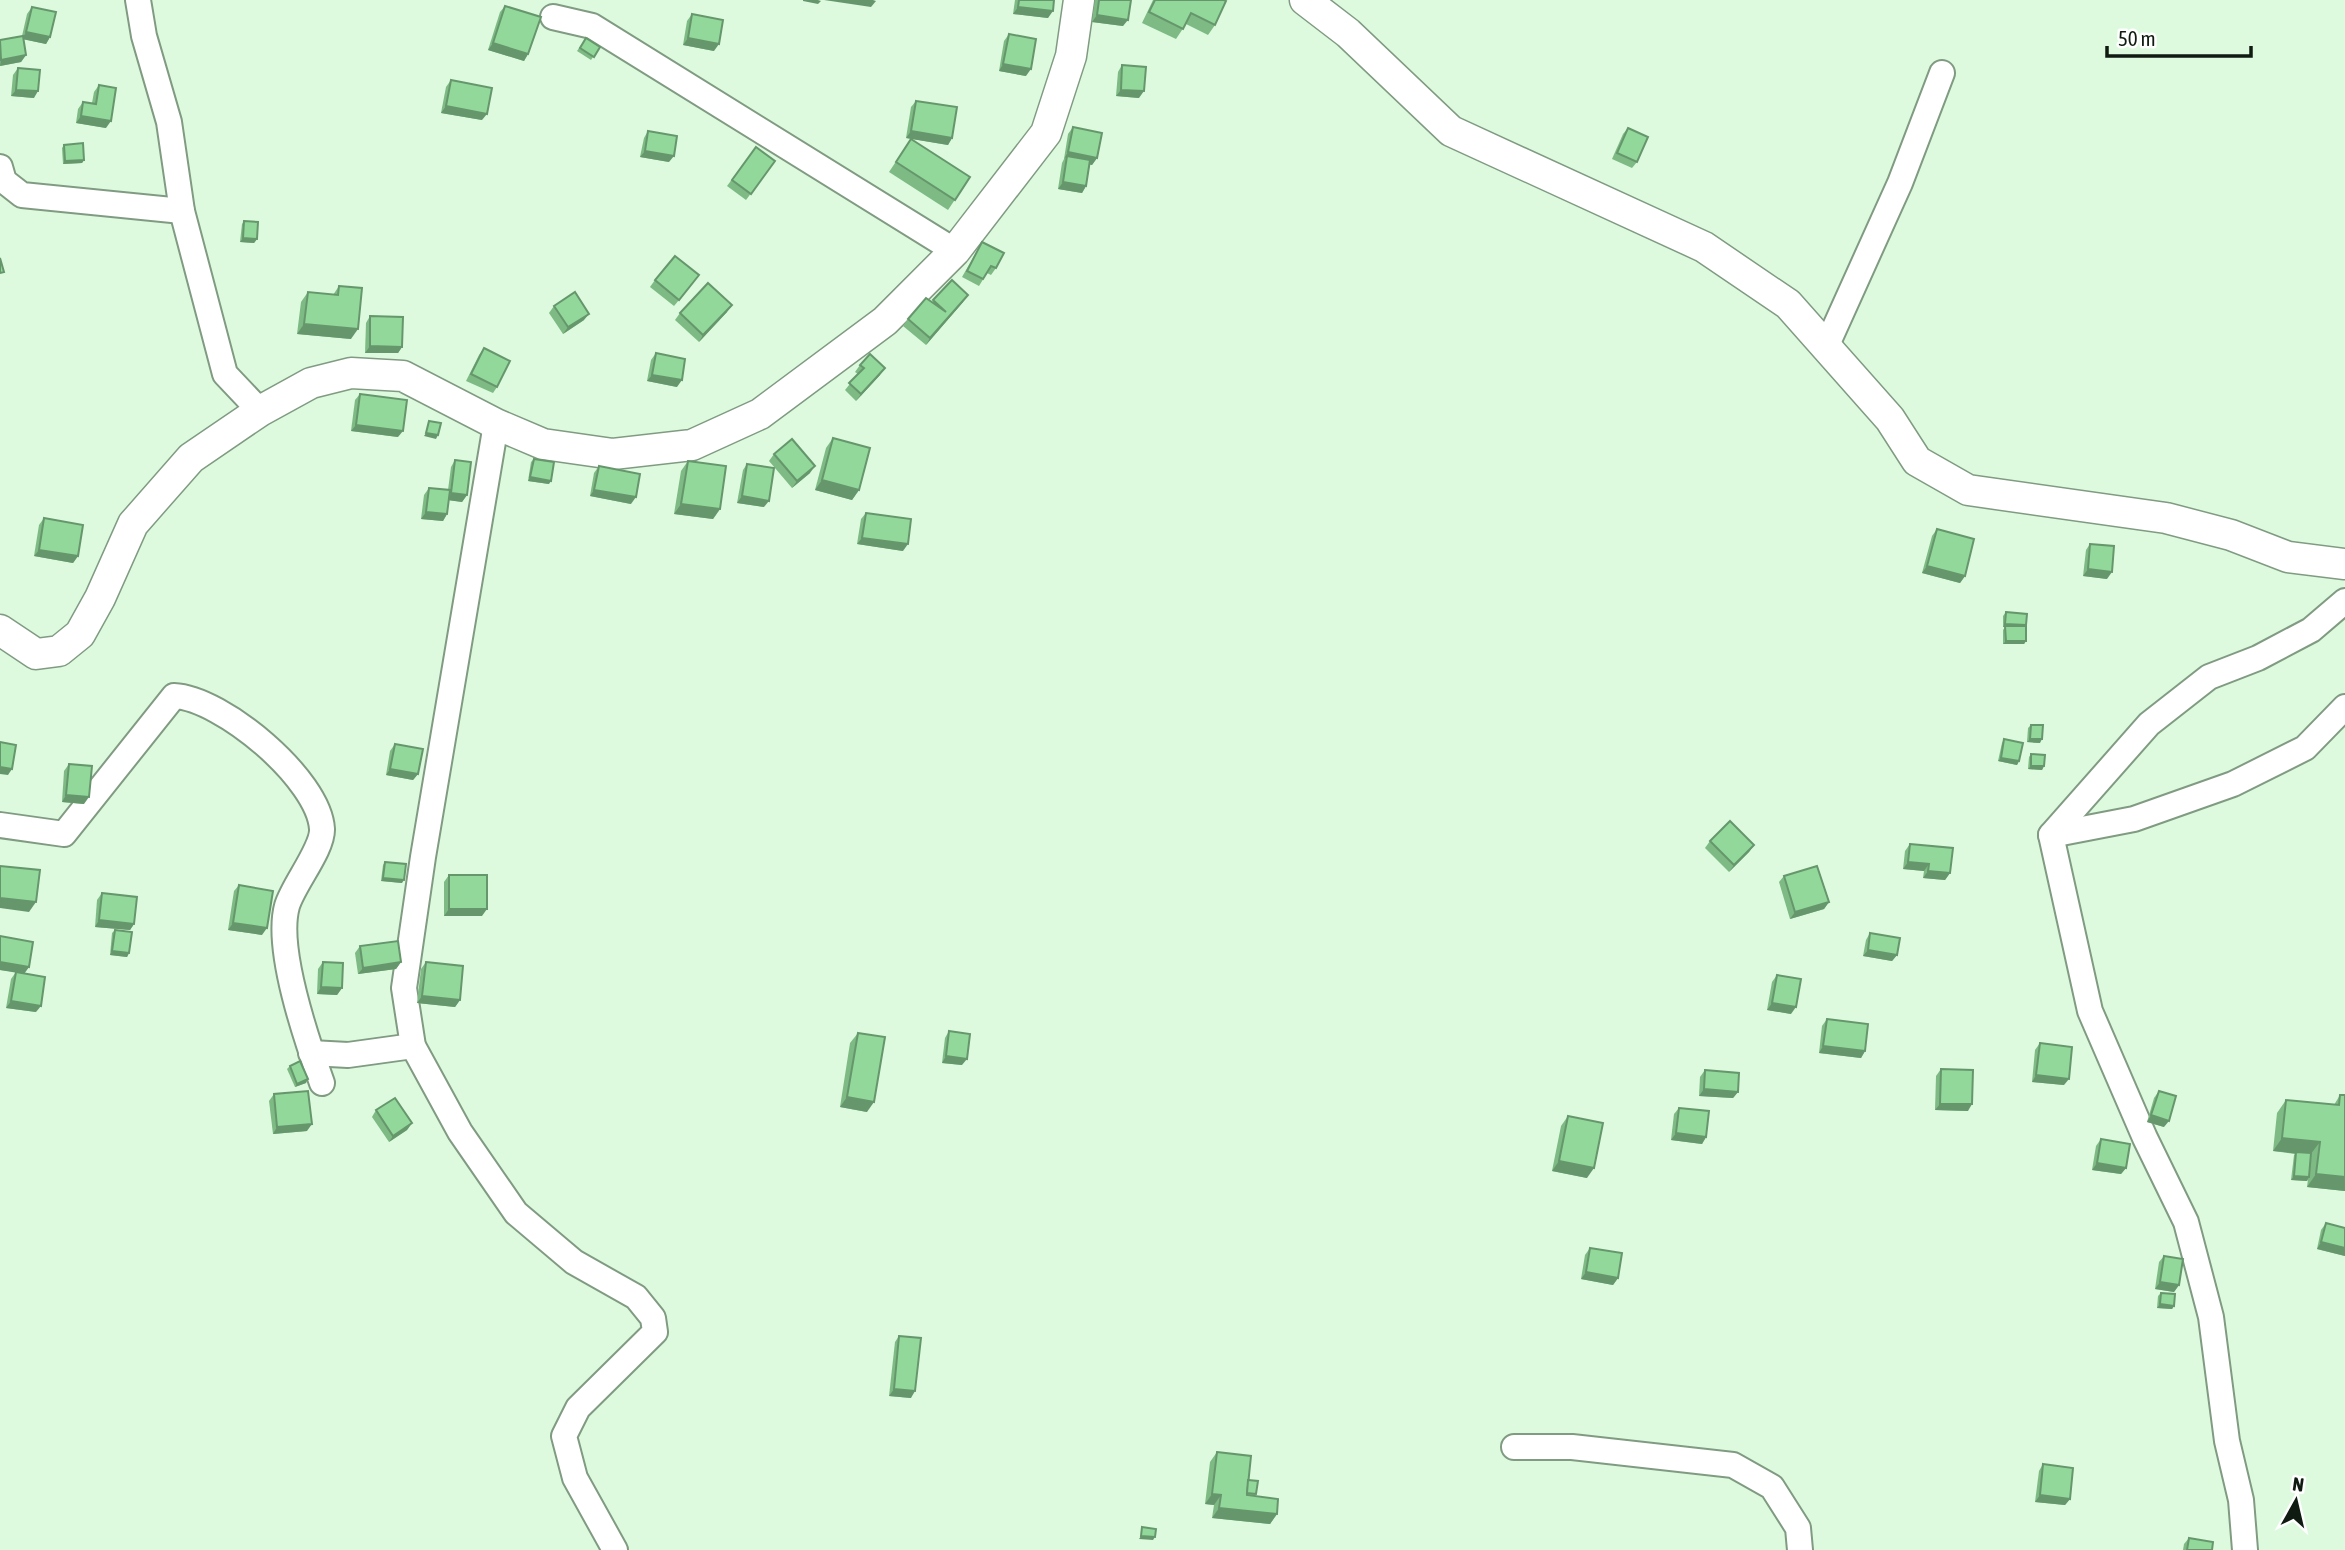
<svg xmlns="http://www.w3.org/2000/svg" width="2345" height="1550" font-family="'Asap Condensed',sans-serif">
  <rect width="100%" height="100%" fill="#ddfadf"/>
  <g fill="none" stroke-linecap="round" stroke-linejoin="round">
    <g stroke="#809b82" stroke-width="28">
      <g id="minor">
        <polyline points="138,0 144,36 169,122 182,211 225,374 260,411"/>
        <polyline points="553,17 592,26 955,251"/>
        <polyline points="0,167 4,181 22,195 182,211"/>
        <polyline points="1826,347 1900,183 1942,73"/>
        <polyline points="496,424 423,857 404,988 413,1046 460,1132 516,1213 574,1262 636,1297 653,1318 655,1332 578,1408 564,1436 575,1478 615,1550"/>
        <path d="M0,825l64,9 110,-138c48,2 145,83 148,133 1,20 -29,56 -35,77 -12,43 20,135 35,177"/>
        <polyline points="2051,835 2134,819 2233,784 2305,748 2345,707"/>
        <polyline points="311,1053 348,1055 413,1046"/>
        <polyline points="1514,1447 1572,1447 1733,1465 1772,1487 1798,1528 1800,1550"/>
        <polyline points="2245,1550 2241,1500 2227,1441 2211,1317 2186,1222 2145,1138 2090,1011 2051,835 2149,724 2209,677 2258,658 2311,630 2345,601"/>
      </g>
    </g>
    <g stroke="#809b82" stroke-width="33">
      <g id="major">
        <polyline points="1305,0 1348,33 1451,131 1704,247 1788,304 1890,419 1917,461 1968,490 2166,518 2231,535 2288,557 2345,564"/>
        <polyline points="0,630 36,654 59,651 80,634 100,598 133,524 191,458 260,411 311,383 351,373 403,376 496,424 543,444 613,454 692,445 760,414 885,321 955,251 1046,133 1071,56 1079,0"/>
      </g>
    </g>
    <use href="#minor" stroke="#fff" stroke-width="24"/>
    <use href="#major" stroke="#fff" stroke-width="30"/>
  </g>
  <g fill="#7eba84">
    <polygon points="1015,0 1054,0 1048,18 1013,14"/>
    <polygon points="1095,0 1131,0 1123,26 1092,22"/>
    <polygon points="1153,0 1224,0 1215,25 1208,35 1186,24 1176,39 1142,23"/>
    <polygon points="505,6 528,54 524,61 488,50 500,12"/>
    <polygon points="32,7 50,37 46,44 23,39 26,55 21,62 0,66 0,40 22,36 27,14"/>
    <polygon points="692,14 714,51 683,45 687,21"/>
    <polygon points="1009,34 1026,76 999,71 1004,41"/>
    <polygon points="586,38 600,47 591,60 577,51"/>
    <polygon points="1122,65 1139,98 1116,96 1118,72"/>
    <polygon points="18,68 34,98 11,96 13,75"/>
    <polygon points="451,80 482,120 441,113 446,87"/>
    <polygon points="99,85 106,128 76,123 78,109 83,102 92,103 94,92"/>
    <polygon points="916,101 952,138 948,145 906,138 911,107"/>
    <polygon points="1073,127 1097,158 1092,165 1090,164 1086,186 1082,193 1058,189 1062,163 1064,159 1068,134"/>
    <polygon points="1628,128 1637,162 1632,168 1612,159 1623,134"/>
    <polygon points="648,131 669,162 640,157 644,138"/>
    <polygon points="911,139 970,177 948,210 889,172"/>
    <polygon points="64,145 84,160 82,163 63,164 62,148"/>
    <polygon points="756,147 775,161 746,200 727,186"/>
    <polygon points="244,221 257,239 254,243 240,242 242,224"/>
    <polygon points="982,242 996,268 991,275 987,273 979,286 962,277"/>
    <polygon points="655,280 694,282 674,306 650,287"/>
    <polygon points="952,280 963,302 926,345 903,326 908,319 932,302"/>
    <polygon points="339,286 351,339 297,334 301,302 308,292 333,295"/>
    <polygon points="554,306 584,320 563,334 549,313"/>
    <polygon points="727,312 699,342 675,320 680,313"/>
    <polygon points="370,316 402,347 398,353 365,353 366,323"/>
    <polygon points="484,348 497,387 493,393 466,381 479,355"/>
    <polygon points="656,353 677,387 647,381 651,360"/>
    <polygon points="860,365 880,375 856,401 845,390 858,374 855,372"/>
    <polygon points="360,394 398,437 351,431 355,400"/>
    <polygon points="833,438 859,490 852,500 815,490 826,448"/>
    <polygon points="774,454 810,473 792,488 769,461"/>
    <polygon points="534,459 549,484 528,481 531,462"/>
    <polygon points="455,460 467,495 462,502 449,500 447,514 443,521 421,519 424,495 429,488 448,490 451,467"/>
    <polygon points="688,461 720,509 713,519 674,514 681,471"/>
    <polygon points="747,464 764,507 737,503 743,470"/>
    <polygon points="599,466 631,504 590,496 594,473"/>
    <polygon points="866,513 903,551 857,544 861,519"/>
    <polygon points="44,518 78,556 73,563 34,556 39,525"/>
    <polygon points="1937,529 1965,576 1960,583 1922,573 1932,536"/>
    <polygon points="2090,544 2107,579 2083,576 2086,550"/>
    <polygon points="2006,612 2026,625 2025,626 2026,641 2024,644 2003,644 2003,630 2005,627 2003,627 2003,616"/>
    <polygon points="2031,725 2040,743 2027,742 2028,728"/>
    <polygon points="2004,739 2019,761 2017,765 1998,761 2002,743"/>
    <polygon points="395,744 418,774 413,780 386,775 390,751"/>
    <polygon points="2031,754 2044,766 2042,770 2028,769 2029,757"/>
    <polygon points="69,764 84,804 62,802 64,771"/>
    <polygon points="1710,841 1754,845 1749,852 1729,872 1705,848"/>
    <polygon points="1910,844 1950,873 1945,880 1923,878 1924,871 1903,869 1905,851"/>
    <polygon points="385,862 402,883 381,881 383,865"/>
    <polygon points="449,875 482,916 444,916 444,882"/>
    <polygon points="1784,876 1829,902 1824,909 1790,919 1779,882"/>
    <polygon points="239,885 262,935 228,930 234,891"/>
    <polygon points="102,893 134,924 130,930 95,927 97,900"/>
    <polygon points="115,930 129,953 127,957 110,955 112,933"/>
    <polygon points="1870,933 1897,955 1892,961 1863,956 1866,940"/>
    <polygon points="0,936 29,967 24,973 36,1012 6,1008 11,979 16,972 0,970"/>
    <polygon points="360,946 401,962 396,969 358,974 355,953"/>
    <polygon points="323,962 342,988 337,995 317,994 318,969"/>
    <polygon points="426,962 460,1000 455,1007 417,1003 421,969"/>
    <polygon points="1777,975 1791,1014 1767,1010 1772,982"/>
    <polygon points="1827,1019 1865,1051 1861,1058 1819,1053 1822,1026"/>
    <polygon points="949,1031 962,1065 942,1063 945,1038"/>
    <polygon points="858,1033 867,1112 840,1107 850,1043"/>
    <polygon points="2040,1043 2064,1085 2032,1082 2035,1050"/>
    <polygon points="290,1066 306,1083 295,1087 287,1069"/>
    <polygon points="1941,1069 1968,1111 1935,1110 1936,1076"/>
    <polygon points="1705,1070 1738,1092 1733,1098 1699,1096 1700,1077"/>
    <polygon points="2159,1091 2164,1127 2147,1122 2154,1098"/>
    <polygon points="274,1094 307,1131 273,1134 269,1101"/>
    <polygon points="2340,1095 2345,1095 2345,1191 2307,1187 2308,1179 2307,1181 2291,1180 2294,1155 2295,1154 2273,1151 2277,1113 2286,1100 2334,1105"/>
    <polygon points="1679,1108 1706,1137 1702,1144 1671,1140 1674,1114"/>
    <polygon points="376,1110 412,1123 407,1130 389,1142 372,1117"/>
    <polygon points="1568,1116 1587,1178 1552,1171 1561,1126"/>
    <polygon points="2101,1139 2126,1168 2121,1174 2092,1170 2096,1146"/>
    <polygon points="2326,1223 2345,1228 2345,1256 2317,1249 2321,1230"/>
    <polygon points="1590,1248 1618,1278 1613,1285 1581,1279 1585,1255"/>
    <polygon points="2164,1256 2179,1285 2174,1292 2155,1289 2159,1262"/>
    <polygon points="2161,1293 2174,1306 2172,1309 2157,1308 2158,1296"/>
    <polygon points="899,1336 911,1398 889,1396 895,1342"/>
    <polygon points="1217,1452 1248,1480 1256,1494 1255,1496 1277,1514 1270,1524 1212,1518 1214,1505 1205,1504 1210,1462"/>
    <polygon points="2043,1464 2070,1499 2065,1505 2035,1502 2039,1471"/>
    <polygon points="2189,1538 2212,1550 2183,1550 2184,1544"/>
  </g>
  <g fill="#66976c">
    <polygon points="803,0 818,0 821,1 818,4 803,1"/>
    <polygon points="824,0 873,0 876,1 871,7"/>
    <polygon points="1018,7 1053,11 1048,18 1013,14"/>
    <polygon points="1097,15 1128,20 1123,26 1092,22"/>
    <polygon points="26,32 50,37 46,44 22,39"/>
    <polygon points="688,38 719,44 714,51 683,45"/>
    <polygon points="493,43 528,54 524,61 488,50"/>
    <polygon points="26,55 21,62 0,66 1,60"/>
    <polygon points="1003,64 1031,69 1026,76 999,71"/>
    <polygon points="16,90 38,91 34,98 11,96"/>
    <polygon points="1121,90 1144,91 1139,98 1116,96"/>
    <polygon points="446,106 487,114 482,120 441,113"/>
    <polygon points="81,116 111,121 106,128 76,123"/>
    <polygon points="911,131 952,138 948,145 906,138"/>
    <polygon points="645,151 674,156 669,162 640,157"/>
    <polygon points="1068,152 1097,158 1092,165 1066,160 1067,156 1064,159"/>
    <polygon points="84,160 82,163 63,164 65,161"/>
    <polygon points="1063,182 1086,186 1082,193 1058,189"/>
    <polygon points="243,238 257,239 254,243 240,242"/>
    <polygon points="968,295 963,302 926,345 930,338"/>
    <polygon points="732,305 727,312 699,342 703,335"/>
    <polygon points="589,314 584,320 563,334 568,327"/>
    <polygon points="304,324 358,329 351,339 297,334"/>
    <polygon points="370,346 402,347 398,353 365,353"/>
    <polygon points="885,368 880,375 856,401 861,394"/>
    <polygon points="652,375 682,380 677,387 647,381"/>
    <polygon points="356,425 403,431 398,437 351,431"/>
    <polygon points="426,433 438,435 436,439 424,436"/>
    <polygon points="815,466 810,473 792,488 797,481"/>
    <polygon points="530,477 551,481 549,484 528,481"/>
    <polygon points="822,480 859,490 852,500 815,490"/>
    <polygon points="594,490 636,497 631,504 590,496"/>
    <polygon points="451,493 467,495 462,502 447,500"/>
    <polygon points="742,496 769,501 764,507 737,503"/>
    <polygon points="681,504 720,509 713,519 674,514"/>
    <polygon points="426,512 447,514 443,521 421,519"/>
    <polygon points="862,538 908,544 903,551 857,544"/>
    <polygon points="39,550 78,556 73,563 34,556"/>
    <polygon points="1927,566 1965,576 1960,583 1922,573"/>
    <polygon points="2088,569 2112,572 2107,579 2083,576"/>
    <polygon points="2005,624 2026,625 2024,628 2003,627"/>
    <polygon points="2006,641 2026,641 2024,644 2003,644"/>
    <polygon points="2030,739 2042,739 2040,743 2027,742"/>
    <polygon points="2001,758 2019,761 2017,765 1998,761"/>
    <polygon points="2031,766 2044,766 2042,770 2028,769"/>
    <polygon points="0,767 12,769 8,775 0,774"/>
    <polygon points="390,769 418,774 413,780 386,775"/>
    <polygon points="66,795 89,797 84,804 62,802"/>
    <polygon points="1754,845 1749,852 1729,872 1734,865"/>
    <polygon points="1908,862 1929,864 1924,871 1903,869"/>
    <polygon points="1928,871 1950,873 1945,880 1923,878"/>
    <polygon points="383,878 404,880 402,883 381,881"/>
    <polygon points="0,898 36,902 29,912 0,908"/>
    <polygon points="1829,902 1824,909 1790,919 1795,912"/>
    <polygon points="449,909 487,909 482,916 444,916"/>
    <polygon points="99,920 134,924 130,930 95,927"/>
    <polygon points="233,923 267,928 262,935 228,930"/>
    <polygon points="1868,950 1897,955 1892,961 1863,956"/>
    <polygon points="112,951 129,953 127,957 110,955"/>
    <polygon points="0,962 29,967 24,974 0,970"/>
    <polygon points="401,962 396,969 358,974 363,968"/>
    <polygon points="321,987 342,988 337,995 317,994"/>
    <polygon points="422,996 460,1000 455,1007 417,1003"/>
    <polygon points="11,1001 41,1006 36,1012 6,1008"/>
    <polygon points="1772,1003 1796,1007 1791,1014 1767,1010"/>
    <polygon points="1823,1046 1865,1051 1861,1058 1819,1053"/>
    <polygon points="946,1056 967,1059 962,1065 942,1063"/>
    <polygon points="2036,1075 2069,1079 2064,1085 2032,1082"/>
    <polygon points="308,1079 306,1083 295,1087 297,1084"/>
    <polygon points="1704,1089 1738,1092 1733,1098 1699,1096"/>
    <polygon points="847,1097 874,1102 867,1112 840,1107"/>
    <polygon points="1940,1104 1972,1104 1968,1111 1935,1110"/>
    <polygon points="2151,1115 2169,1121 2164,1127 2147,1122"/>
    <polygon points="412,1123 407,1130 389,1142 393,1136"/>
    <polygon points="312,1124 307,1131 273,1134 277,1127"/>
    <polygon points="1676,1133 1706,1137 1702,1144 1671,1140"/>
    <polygon points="2282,1138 2320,1142 2310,1155 2273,1151"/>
    <polygon points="1559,1161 1594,1168 1587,1178 1552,1171"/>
    <polygon points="2097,1163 2126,1168 2121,1174 2092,1170"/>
    <polygon points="2316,1174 2345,1177 2345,1191 2307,1187"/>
    <polygon points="2294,1176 2309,1177 2307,1181 2291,1180"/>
    <polygon points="2321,1242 2345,1248 2345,1256 2317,1249"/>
    <polygon points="1586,1272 1618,1278 1613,1285 1581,1279"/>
    <polygon points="2160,1282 2179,1285 2174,1292 2155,1289"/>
    <polygon points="2160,1304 2174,1306 2172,1309 2157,1308"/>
    <polygon points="894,1389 915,1391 911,1398 889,1396"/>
    <polygon points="1212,1494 1221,1495 1214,1505 1205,1504"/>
    <polygon points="2040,1495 2070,1499 2065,1505 2035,1502"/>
    <polygon points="1219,1508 1277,1514 1270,1524 1212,1518"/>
    <polygon points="1141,1536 1155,1537 1153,1540 1139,1539"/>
  </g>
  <g fill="#92d89a" stroke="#66976c" stroke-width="2">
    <polygon points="1019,0 1054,0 1053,11 1018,7"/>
    <polygon points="1099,0 1131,0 1128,20 1097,15"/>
    <polygon points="1155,0 1224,0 1226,1 1215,25 1191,13 1183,29 1149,12"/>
    <polygon points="505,6 541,17 528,54 493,43"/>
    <polygon points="32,7 56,12 50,37 26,32"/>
    <polygon points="692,14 723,20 719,44 688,38"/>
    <polygon points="1009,34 1036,39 1031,69 1003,64"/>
    <polygon points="23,36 26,55 1,60 0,40"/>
    <polygon points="586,38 600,47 594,57 580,48"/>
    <polygon points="1122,65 1146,67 1144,91 1121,90"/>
    <polygon points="18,68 40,70 38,91 16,90"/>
    <polygon points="451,80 492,88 487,114 446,106"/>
    <polygon points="99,85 116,88 111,121 81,116 83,102 96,104"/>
    <polygon points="916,101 957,107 952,138 911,131"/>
    <polygon points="1073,127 1102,133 1097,158 1068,152"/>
    <polygon points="1628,128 1648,137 1637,162 1617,153"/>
    <polygon points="648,131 677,136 674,156 645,151"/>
    <polygon points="911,139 970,177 955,200 896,162"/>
    <polygon points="83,143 84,160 65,161 64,145"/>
    <polygon points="756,147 775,161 751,194 732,180"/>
    <polygon points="1067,156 1090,160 1086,186 1063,182"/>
    <polygon points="244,221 258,222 257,239 243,238"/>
    <polygon points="982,242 1004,253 996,268 991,266 983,279 967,271"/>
    <polygon points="675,256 699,275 679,300 655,280"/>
    <polygon points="0,258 4,272 0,273"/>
    <polygon points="952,280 968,295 930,338 908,319 926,298 946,312 933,300"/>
    <polygon points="708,283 732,305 703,335 680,313"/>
    <polygon points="339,286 362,288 358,329 304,324 308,292 338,295"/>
    <polygon points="575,292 589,314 568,327 554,306"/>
    <polygon points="370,316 403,317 402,347 370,346"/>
    <polygon points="484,348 510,361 497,387 471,374"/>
    <polygon points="656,353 685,359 682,380 652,375"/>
    <polygon points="870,354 885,368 861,394 849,383 864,368 860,365"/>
    <polygon points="360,394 407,400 403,431 356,425"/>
    <polygon points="429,421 441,423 438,435 426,433"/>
    <polygon points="833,438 870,448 859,490 822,480"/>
    <polygon points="792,439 815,466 797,481 774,454"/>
    <polygon points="534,459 554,462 551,481 530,477"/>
    <polygon points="455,460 471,462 467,495 451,493"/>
    <polygon points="688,461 726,466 720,509 681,504"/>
    <polygon points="747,464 774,468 769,501 742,496"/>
    <polygon points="599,466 640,474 636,497 594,490"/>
    <polygon points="429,488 450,490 447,514 426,512"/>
    <polygon points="866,513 911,519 908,544 862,538"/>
    <polygon points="44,518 83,525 78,556 39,550"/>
    <polygon points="1937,529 1974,539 1965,576 1927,566"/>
    <polygon points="2090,544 2114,546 2112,572 2088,569"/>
    <polygon points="2006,612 2027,614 2026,625 2005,624"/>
    <polygon points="2005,626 2026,626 2026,641 2006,641"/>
    <polygon points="2031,725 2043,725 2042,739 2030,739"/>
    <polygon points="2004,739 2023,743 2019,761 2001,758"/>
    <polygon points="0,742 16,745 12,769 0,767"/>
    <polygon points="395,744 423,749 418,774 390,769"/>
    <polygon points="2031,754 2045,755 2044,766 2031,766"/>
    <polygon points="69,764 92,766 89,797 66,795"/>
    <polygon points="1730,821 1754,845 1734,865 1710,841"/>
    <polygon points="1910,844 1953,848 1950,873 1928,871 1929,864 1908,862"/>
    <polygon points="385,862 406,864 404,880 383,878"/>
    <polygon points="0,866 40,870 36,902 0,898"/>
    <polygon points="1817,866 1829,902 1795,912 1784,876"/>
    <rect x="449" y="875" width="38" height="34"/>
    <polygon points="239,885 273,891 267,928 233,923"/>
    <polygon points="102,893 137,897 134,924 99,920"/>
    <polygon points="115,930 132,932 129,953 112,951"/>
    <polygon points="1870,933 1900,938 1897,955 1868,950"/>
    <polygon points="0,936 33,942 29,967 0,962"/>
    <polygon points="398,941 401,962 363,968 360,946"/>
    <polygon points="323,962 343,963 342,988 321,987"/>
    <polygon points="426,962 463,966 460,1000 422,996"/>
    <polygon points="16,972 45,977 41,1006 11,1001"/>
    <polygon points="1777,975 1801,979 1796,1007 1772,1003"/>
    <polygon points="1827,1019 1868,1024 1865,1051 1823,1046"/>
    <polygon points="949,1031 970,1034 967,1059 946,1056"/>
    <polygon points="858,1033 885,1037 874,1102 847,1097"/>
    <polygon points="2040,1043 2072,1047 2069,1079 2036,1075"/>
    <polygon points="300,1061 308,1079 297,1084 290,1066"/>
    <polygon points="1941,1069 1973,1070 1972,1104 1940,1104"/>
    <polygon points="1705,1070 1739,1073 1738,1092 1704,1089"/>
    <polygon points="308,1091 312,1124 277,1127 274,1094"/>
    <polygon points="2159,1091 2176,1096 2169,1121 2151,1115"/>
    <polygon points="2340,1095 2345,1095 2345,1177 2316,1174 2320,1142 2282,1138 2286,1100 2339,1105"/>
    <polygon points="395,1098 412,1123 393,1136 376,1110"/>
    <polygon points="1679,1108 1709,1111 1706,1137 1676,1133"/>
    <polygon points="1568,1116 1603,1123 1594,1168 1559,1161"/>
    <polygon points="2101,1139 2130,1144 2126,1168 2097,1163"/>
    <polygon points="2296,1152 2311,1153 2309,1177 2294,1176"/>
    <polygon points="2326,1223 2345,1228 2345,1248 2321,1242"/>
    <polygon points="1590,1248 1622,1253 1618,1278 1586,1272"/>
    <polygon points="2164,1256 2183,1259 2179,1285 2160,1282"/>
    <polygon points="2161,1293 2175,1294 2174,1306 2160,1304"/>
    <polygon points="899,1336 921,1338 915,1391 894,1389"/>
    <polygon points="1217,1452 1251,1456 1247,1495 1278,1499 1277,1514 1219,1508 1221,1495 1212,1494"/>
    <polygon points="2043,1464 2073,1468 2070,1499 2040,1495"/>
    <polygon points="1248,1480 1258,1481 1256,1494 1247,1493"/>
    <polygon points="1142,1527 1156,1529 1155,1537 1141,1536"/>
    <polygon points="2189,1538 2213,1542 2212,1550 2187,1550"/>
  </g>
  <g transform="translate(2296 1501) rotate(8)" stroke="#fefefe" stroke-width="5" paint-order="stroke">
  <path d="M0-5L12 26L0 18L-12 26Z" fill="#0f1a10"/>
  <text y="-10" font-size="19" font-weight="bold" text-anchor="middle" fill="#0f1a10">N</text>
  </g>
  <path d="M2107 46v10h144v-10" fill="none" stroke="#0f1a10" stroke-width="3.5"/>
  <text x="2118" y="46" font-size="21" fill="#0f1a10" stroke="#fefefe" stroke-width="5" paint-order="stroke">50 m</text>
</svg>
